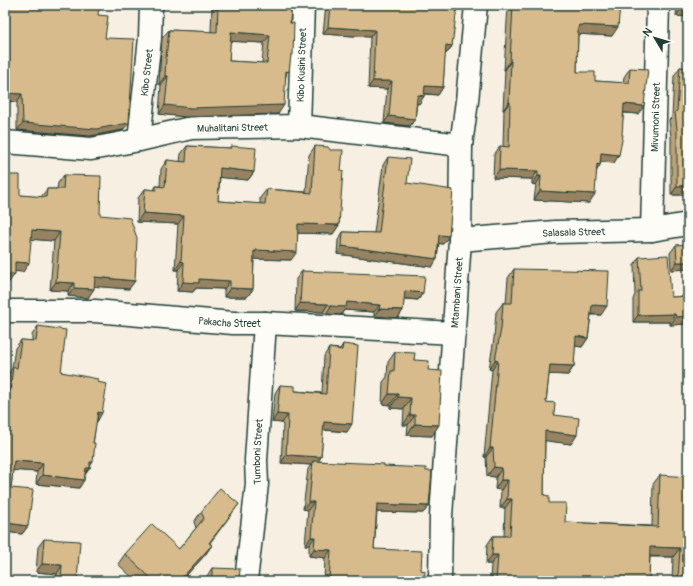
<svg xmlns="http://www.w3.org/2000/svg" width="693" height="586" font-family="Pangolin,sans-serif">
  <rect width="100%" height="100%" fill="#f6efe2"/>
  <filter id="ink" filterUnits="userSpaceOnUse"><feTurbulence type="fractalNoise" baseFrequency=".025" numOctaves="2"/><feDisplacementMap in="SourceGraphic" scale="8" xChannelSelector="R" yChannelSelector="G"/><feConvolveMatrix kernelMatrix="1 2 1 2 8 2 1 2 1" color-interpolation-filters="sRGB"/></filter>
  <g filter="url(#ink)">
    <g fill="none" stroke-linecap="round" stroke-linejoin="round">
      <g stroke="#1f3d34" stroke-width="25">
        <g id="minor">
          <path id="s1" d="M299,126l4,-121"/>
          <path id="s2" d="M139,140l11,-102 1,-33"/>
          <path id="s3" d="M5,142l86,7 48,-9 52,-12 108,-2 162,19"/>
          <path id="s4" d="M652,230l6,-225"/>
          <path id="s5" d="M460,240l95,-8 97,-2 36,-6"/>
          <path id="s6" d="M5,311h90l138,12h32l189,10"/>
          <path id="s7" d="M246,581l11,-97 -1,-24 9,-137"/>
          <path id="s8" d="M440,581l1,-65 19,-276 1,-95 6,-44 9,-96"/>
        </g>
      </g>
      <use href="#minor" stroke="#fdfcf7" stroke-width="22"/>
    </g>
    <g fill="#baa178" stroke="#1f3d34" fill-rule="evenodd">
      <polygon points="5,5 98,15 105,38 123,130 90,136 17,130 17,102 5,101"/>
      <path d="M212,5h64v1l14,17v36l-4,17 -8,38 -93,3 -26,-3 2,-29 -2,-1 1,-17 2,-29 7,-8 42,2zM230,41l34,2 -2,20 -33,-2z"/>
      <polygon points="326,5 454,5 452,46 447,53 445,53 443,87 438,95 424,94 424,96 419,104 417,103 415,119 410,126 384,123 387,89 368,88 370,37 323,34"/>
      <polygon points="508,5 620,5 612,36 578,34 577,72 595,81 623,83 624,77 630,68 638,114 624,113 614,163 601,162 600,165 597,170 589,203 534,200 536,185 532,184 532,179 493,178 494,155 500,146 503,147 504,110 503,110 505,70 504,70"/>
      <polygon points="677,5 688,5 688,17 676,16"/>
      <polygon points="680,67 688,68 688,195 671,195 671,137 669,120 672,117 674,76"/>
      <polygon points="187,146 229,148 231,146 254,172 248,180 220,177 218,201 260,204 260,198 267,189 306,192 309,155 315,146 341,171 339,225 333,234 298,233 291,260 254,259 253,289 247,297 224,297 224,289 196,288 193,292 177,291 178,270 175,270 178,224 137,222 138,198 145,189 154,190 156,186 160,186 161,169 167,160 180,162 181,154"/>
      <polygon points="388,157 407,183 443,244 439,243 437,259 432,267 337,254 338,240 343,232 374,233 383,165"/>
      <polygon points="5,175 20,195 41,197 47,189 57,189 58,183 64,175 100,215 129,289 94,286 88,298 68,296 68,291 50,290 54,241 31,239 23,272 15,271 9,282 5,283"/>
      <polygon points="676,245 688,269 671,270 670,253"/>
      <polygon points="639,257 671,297 688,296 688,324 670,325 670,322 633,322 633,299 635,295 634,265"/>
      <polygon points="514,269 601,315 591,315 588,338 582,347 575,346 574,366 568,375 549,374 546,402 554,415 577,435 571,444 545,440 544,495 549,503 565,522 652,526 653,484 660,475 688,532 688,581 672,581 673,557 650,557 649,581 490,581 491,564 486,564 487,545 493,536 504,536 505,508 500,508 501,490 495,489 496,477 487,476 486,457 484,457 492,370 489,369 494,338 496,312 503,303 506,303 508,278"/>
      <polygon points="302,271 423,293 418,300 404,299 403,310 398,318 374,316 374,312 344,310 341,315 326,314 323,312 295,311 296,279"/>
      <polygon points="38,326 61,372 97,382 96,422 90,468 85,475 84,480 79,488 36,484 37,472 13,470 11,488 28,526 22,534 6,532 5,390 7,376 12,368 15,348 21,340 32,341 32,335"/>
      <polygon points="343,344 347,432 323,430 321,457 318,461 384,466 426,471 429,506 423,513 377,512 374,549 421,570 424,581 324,581 325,558 309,556 309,545 305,545 308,510 303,509 308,469 311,465 281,463 283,425 282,423 272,422 275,393 280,385 295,391 322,393 324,356 329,348 340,349"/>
      <polygon points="395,352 414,360 428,370 432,436 407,435 408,425 403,425 404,409 390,408 390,405 382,404 383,382 387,377 388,362"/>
      <polygon points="239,504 210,543 212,545 205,555 181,581 136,581 118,564 125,554 179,549 196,528 194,522 201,512"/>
      <polygon points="44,539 77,581 56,581 57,574 36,572 38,547"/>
      <polygon points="212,568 239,581 204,581"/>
    </g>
    <g fill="#978362" stroke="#1f3d34">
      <polygon points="682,7 688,8 688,17 676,16"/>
      <polygon points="579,25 618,27 612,36 574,34"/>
      <polygon points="328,27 375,30 370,37 323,34"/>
      <polygon points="231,32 270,35 264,43 225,41"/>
      <polygon points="446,45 452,46 447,53 440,53"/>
      <polygon points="510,61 511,61 505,70 504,70"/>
      <polygon points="165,76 168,76 161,85 159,84"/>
      <polygon points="373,81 392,81 387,89 368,88"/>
      <polygon points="425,86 443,87 438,95 419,93"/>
      <polygon points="5,93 22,94 17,102 5,101"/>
      <polygon points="418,95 424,96 419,104 413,103"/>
      <polygon points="509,102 510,102 504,110 503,110"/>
      <polygon points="624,104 644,106 638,114 618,112"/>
      <polygon points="165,105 284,105 278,114 185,117 159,114"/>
      <polygon points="389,116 415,119 410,126 384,123"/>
      <polygon points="23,123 129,123 123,130 90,136 17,130"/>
      <polygon points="601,153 619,155 614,163 595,161"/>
      <polygon points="597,164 600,165 595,173"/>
      <polygon points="220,168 254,172 248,180 214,177"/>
      <polygon points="499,170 538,171 532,179 493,178"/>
      <polygon points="538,176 541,176 536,185 532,184"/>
      <polygon points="677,186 688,186 688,195 671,195"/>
      <polygon points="540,191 595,194 589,203 534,200"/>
      <polygon points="143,213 184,216 178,224 137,222"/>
      <polygon points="298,224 339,225 333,234 292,233"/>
      <polygon points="32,230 60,232 54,241 26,239"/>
      <polygon points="439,235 449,236 443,244 434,243"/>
      <polygon points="342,246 437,259 432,267 337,254"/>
      <polygon points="256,250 297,252 291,260 251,259 254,251"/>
      <polygon points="181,261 184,262 178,270 175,270"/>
      <polygon points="15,262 29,263 23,272 8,271"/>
      <polygon points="677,262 688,262 688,269 671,270"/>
      <polygon points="5,274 15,274 9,282 5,283"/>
      <polygon points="95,277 135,281 129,289 89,286"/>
      <polygon points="199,279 230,281 224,289 196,288 193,292 177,291 183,282"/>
      <polygon points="56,282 74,283 68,291 50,290"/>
      <polygon points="74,288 94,289 88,298 68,296"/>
      <polygon points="230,288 253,289 247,297 224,297"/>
      <polygon points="405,291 423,293 418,300 399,298"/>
      <polygon points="347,302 380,305 374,312 344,310 341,315 326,314 331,306"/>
      <polygon points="300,303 328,304 323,312 295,311"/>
      <polygon points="592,305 607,306 601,315 585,314"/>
      <polygon points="379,309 403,310 398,318 374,316"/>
      <polygon points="675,314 670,322 633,322 638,315"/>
      <polygon points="688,316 688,324 670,325 676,317"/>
      <polygon points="576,336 588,338 582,347 569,345"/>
      <polygon points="495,360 498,361 492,370 489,369"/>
      <polygon points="550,365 574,366 568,375 544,374"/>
      <polygon points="389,394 398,394 390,405 382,404"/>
      <polygon points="398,397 411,398 404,409 390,408"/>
      <polygon points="98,412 102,413 97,422"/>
      <polygon points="277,414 288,415 282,423 272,422"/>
      <polygon points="410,415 415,415 408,425 403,425"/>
      <polygon points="324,422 352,424 347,432 318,429"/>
      <polygon points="415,424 439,425 432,436 407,435"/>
      <polygon points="545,431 577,435 571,444 539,440"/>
      <polygon points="490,448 493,448 486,457 484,457"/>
      <polygon points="286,455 321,457 316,465 313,461 311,465 281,463"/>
      <polygon points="14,461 43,463 37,472 8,470"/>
      <polygon points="90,462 93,462 84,476 80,476"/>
      <polygon points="494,467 502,468 496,477 487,476"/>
      <polygon points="42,475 84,480 79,488 36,484"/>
      <polygon points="501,480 508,480 501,490 495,489"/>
      <polygon points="507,499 512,499 505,508 500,508"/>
      <polygon points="309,502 314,502 308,510 303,509"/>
      <polygon points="377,504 429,506 423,513 372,512"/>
      <polygon points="7,523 28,526 22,534 5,532"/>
      <polygon points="311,537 315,537 309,545 305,545"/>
      <polygon points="212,545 205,555 181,581 179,581"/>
      <polygon points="650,547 680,548 673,557 644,556"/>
      <polygon points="314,549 331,550 325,558 309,556"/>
      <polygon points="492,555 498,555 491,564 486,564"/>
      <polygon points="42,564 62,565 57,574 36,572"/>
    </g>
    <g fill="#d8bb8c" stroke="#1f3d34" fill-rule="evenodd">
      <polygon points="5,5 99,5 98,15 108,16 105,38 134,39 129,123 96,129 23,123 22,94 5,93"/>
      <path d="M218,5h58v1l15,1 -1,16h4l-1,32h-2l-2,17 -3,-1 -2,34 -93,3 -26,-3 3,-29h-3l1,-18 3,-28 48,2zM231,32l39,3 -3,28 -38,-2z"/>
      <polygon points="330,5 454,5 454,7 457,7 452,46 446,45 443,87 425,86 424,96 418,95 417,98 415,119 389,116 392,81 373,81 375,30 328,27"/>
      <polygon points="513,5 620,5 618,27 579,25 578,28 577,72 595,72 595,81 629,83 630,68 648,69 644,106 624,104 622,135 623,135 619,155 601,153 600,165 597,164 595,194 540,191 541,176 538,176 538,171 499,170 500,146 509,147 510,102 509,102 511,61 510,61"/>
      <polygon points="682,5 688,5 688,8 682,7"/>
      <polygon points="680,67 688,68 688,186 677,186 677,129 675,112 677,111"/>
      <polygon points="187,146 231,148 231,146 256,148 254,172 220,168 218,201 265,204 267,189 312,193 315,146 328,147 330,150 343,150 341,171 343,171 339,225 298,224 297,252 256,250 256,252 254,251 253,289 230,288 230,281 199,279 199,283 183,282 184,262 181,261 184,216 143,213 145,189 156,190 156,186 165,187 167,160 186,162"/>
      <polygon points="388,157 410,159 407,183 453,190 449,236 439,235 437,259 342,246 343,232 379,233"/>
      <polygon points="5,175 20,175 20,195 46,197 47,189 63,189 64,175 101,176 100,215 130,218 137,238 135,281 95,277 94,289 74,288 74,283 56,282 60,232 32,230 29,263 15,262 15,274 5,274"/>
      <polygon points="688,244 688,262 677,262 676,245"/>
      <polygon points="668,255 671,297 688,296 688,316 676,317 675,314 638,315 638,291 641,291 639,257"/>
      <polygon points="514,269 609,271 607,306 592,305 588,338 576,336 574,366 550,365 546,402 555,403 554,415 579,418 577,435 545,431 544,495 549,496 549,503 566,503 565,522 658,527 660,475 688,477 688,581 678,581 680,548 650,547 649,581 496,581 498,555 492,555 493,536 510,536 512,499 507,499 508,480 501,480 502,468 494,467 493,448 490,448 498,361 495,360 501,329 503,303 512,303"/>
      <polygon points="302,271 425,276 423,293 405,291 403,310 379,309 380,305 347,302 346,307 331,306 328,304 300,303"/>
      <polygon points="38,326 66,330 61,372 98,379 97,382 107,384 102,413 98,412 93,443 95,443 93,462 90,462 90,468 86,468 84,480 42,475 43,463 14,461 11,488 33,490 28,526 7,523 5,538 5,390 10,391 13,367 17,368 21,340 36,341"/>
      <polygon points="343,344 358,346 352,424 324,422 321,457 286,455 288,417 288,415 277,414 280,385 295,386 295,391 326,394 329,348 342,350"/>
      <polygon points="395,352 415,353 414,360 429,361 428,370 442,371 439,425 415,424 415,415 410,415 411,398 398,397 398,394 389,394 391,371 394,371"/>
      <polygon points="313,461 384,464 384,466 426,468 426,471 432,471 429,506 377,504 374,549 422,551 421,570 425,571 424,581 329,581 331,550 314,549 315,537 311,537 314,502 309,502"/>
      <polygon points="220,488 239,504 209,543 212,545 179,581 161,581 160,580 160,581 154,581 125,554 152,524 179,549 204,518 201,512"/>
      <polygon points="44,539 80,541 77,581 61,581 62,565 42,564"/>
      <polygon points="212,568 240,569 239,581 212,581"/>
    </g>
  </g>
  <g text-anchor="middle" stroke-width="4" stroke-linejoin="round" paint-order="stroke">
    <g font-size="10" fill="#1f3d34" stroke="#fdfcf7">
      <text dy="4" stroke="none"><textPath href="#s1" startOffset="61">Kibo Kusini Street</textPath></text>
      <text dy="4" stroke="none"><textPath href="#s2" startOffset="68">Kibo Street</textPath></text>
      <text dy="4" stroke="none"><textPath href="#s4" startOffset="113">Mivumoni Street</textPath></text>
      <text dy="4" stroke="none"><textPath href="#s3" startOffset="230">Muhalitani Street</textPath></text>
      <text dy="4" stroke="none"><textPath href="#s5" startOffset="114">Salasala Street</textPath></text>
      <text dy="4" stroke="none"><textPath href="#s8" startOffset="289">Mtambani Street</textPath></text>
      <text dy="4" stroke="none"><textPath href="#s6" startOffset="225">Pakacha Street</textPath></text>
      <text dy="4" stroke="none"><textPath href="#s7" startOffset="130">Tumboni Street</textPath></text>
    </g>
  </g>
  <rect width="693" height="586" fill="none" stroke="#fdfcf7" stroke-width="20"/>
  <rect x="10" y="10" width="673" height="566" fill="none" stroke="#1f3d34" stroke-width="1.5" filter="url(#ink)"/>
  <g transform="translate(655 38) rotate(308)" stroke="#fdfcf7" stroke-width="3" paint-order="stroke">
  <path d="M0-3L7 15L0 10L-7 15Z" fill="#1f3d34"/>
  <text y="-6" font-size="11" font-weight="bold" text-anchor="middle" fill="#1f3d34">N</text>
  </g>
</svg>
